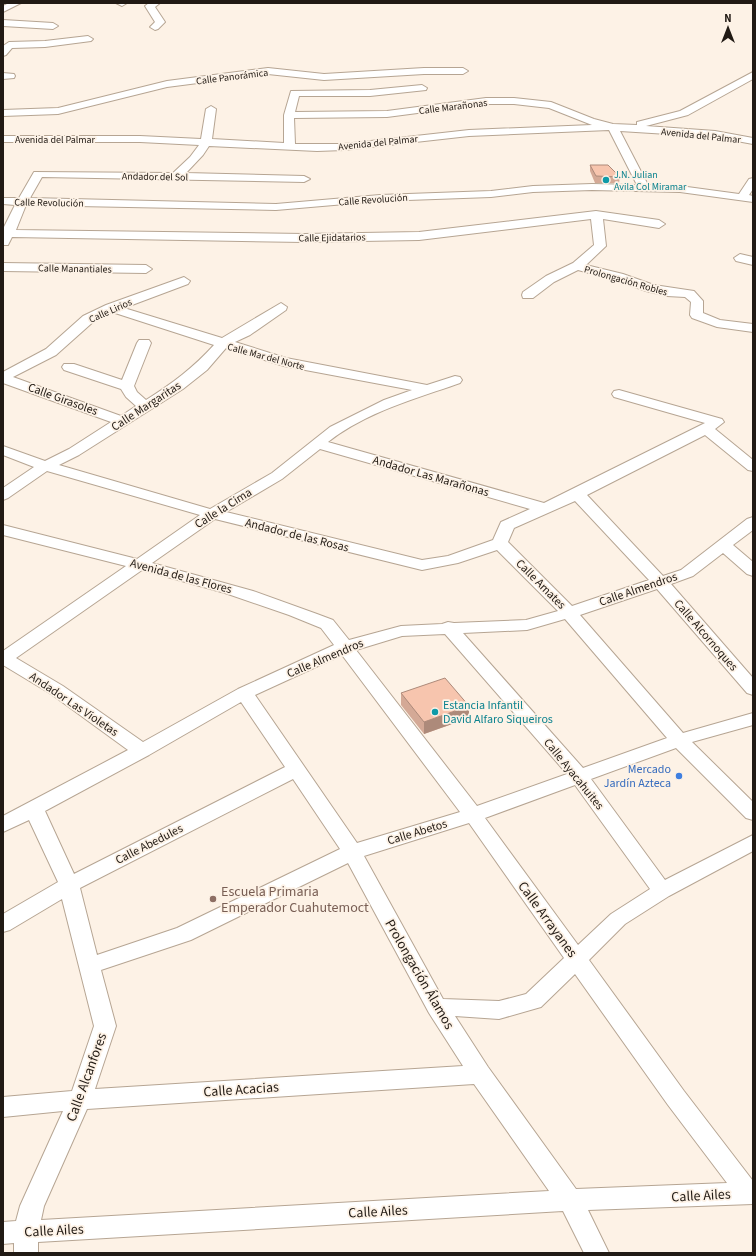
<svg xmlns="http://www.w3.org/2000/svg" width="756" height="1256" font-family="'Source Sans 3',sans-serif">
  <rect width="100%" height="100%" fill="#fdf2e6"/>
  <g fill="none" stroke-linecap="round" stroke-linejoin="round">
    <g stroke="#b6a593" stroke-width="2">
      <g id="minor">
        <polygon points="9,3 21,3 3,12 3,6"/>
        <polygon points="116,3 127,3 122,6"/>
        <polygon points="149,3 160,3 155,7 165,22 158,29 155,30 150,27 155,22 145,6"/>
        <polygon points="3,20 53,23 58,26 53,29 3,26"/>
        <polygon points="88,36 93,39 91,41 45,47 12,48 6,55 3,56 3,46 9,42 45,41"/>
        <polygon points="268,68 324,74 424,68 463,68 468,71 463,74 424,74 324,80 268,74 167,87 58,114 3,116 3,110 58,108 167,81"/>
        <path d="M753,72v7l-65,36 -42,11 69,5 38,7v6l-38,-7 -95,-6 28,54 32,1 59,8 10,-15 4,-1v11l-4,6 4,1v6l-73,-10 -88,-2 -59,2 -42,5 -111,4 -104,9 -250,-5 -10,25 288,4 115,-2 177,-21 63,9 6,4 -6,4 -56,-9 3,27 -20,19 37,9 31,11 40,6 9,10v12l17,7 33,4v8l-36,-5 -25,-9 -2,-3 1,-13 -6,-5 -18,-1 -21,-5 -31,-11 -37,-10 -24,12 -21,16h-10l-1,-3 1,-3 23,-16 27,-13 21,-18 -3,-26 -172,21 -115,2 -292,-5 -4,8h-5v-16l12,-24 -12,-1v-6h16l15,-26 139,1 17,-16 9,-12 -59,-3h-137v-6h137l61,3 5,-30 5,-3 5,3 -4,30 72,4v-28l7,-24 79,-1 52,-5 5,3 -1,2 -56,6h-71l-4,16 92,-1 99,-13h28l37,4 43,17 19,5 24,1v-3l43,-11zM486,104h28l35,4 43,17 -123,5 -125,14h-49l-1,-26 93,-1zM609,130l28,55 -45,-1 -59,2 -42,5 -111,4 -104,9 -246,-6 12,-21 262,5 6,-3 -6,-3 -118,-3 17,-18 6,-9 108,5 27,-1 125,-14z"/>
        <polygon points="3,73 14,74 15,76 14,78 3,79"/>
        <polygon points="740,254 753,257 753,265 736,261 734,258"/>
        <polygon points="3,263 146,265 152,269 146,273 3,271"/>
        <path d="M184,277l6,4 -2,3 -64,24 98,30 59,-35 6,4 -1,3 -36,25 -15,7 51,16 141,27 28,-9 5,1 2,3 -2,3c-45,16 -94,29 -132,59l216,61 161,-80 -91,-26 -2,-3 2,-3 5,-1 103,29 2,3 -9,7 38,31v11l-5,-1 -43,-35 -118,60 76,81 18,-6 66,-51 6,-2v13l-20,15 20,17v14l-6,-2 -24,-21 -30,23 -22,8 82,94v17l-6,-2 -90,-104 -77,26 103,118 70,-20v12l-61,17 61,60v18l-7,-2 -70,-70 -85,31 74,101 88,-45v16l-84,45 -44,28 -36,36 95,131 69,90v23l-165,6 21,43h-25l-21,-42 -525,31v11h-24v-10l-11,1v-22l13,-1 4,-15 43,-95 -60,6v-20l69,-6 22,-65 -32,-127 -52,31 -7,2v-18l55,-32 -29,-62 -26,12v-16l125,-66 -77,-56 -48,-29v-14l123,-85 -123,-31v-10l134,34 63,-44 -153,-44 -39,27 -5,2v-12l31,-21 -31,-12v-9l42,15 24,-12 42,-27 -108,-39v-11l43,-23 37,-33 23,-11zM112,312l102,33c-21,23 -41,38 -68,55l-9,-8 -3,-6 17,-43 -2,-3h-10l-2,3 -15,37 -48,-16h-10l-2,3 2,3 57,19 5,8 10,9 -15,10 -108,-39 43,-22 37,-33zM226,348l58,18 128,24 -28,10 -54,27 -58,46 -62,36 -151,-44 20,-10 104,-66 24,-19zM320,449l210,60 -29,13 -8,18 -45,16 -26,4 -196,-48 56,-33zM575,501l74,79 -77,26 -64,-64 6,-14zM215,519l207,51 36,-7 39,-13 61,61 -32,9 -72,3 -6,-1 -6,2 -41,2 -52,14 -16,-20 -16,-6 -64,-23 -101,-28zM142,570l83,23 64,22 32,13 13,17 -96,44 -95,53 -80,-56 -47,-28zM565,619l102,119 -84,30 -120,-135 64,-3zM445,634l122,140 -90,32 -121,-156 46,-14zM342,655l118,157 -103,31 -102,-148zM241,702l44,65 -211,107 -29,-63 104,-56zM293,779l47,70 -163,79 -80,27 -17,-67zM575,785l75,104 -39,25 -33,31 -93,-127zM469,823l95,135 -38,36 -27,7 -56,-2 -79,-143zM348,863l81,150 34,53 -368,23 21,-63 -15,-56 90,-30zM575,974l93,131 59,78 -151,6 -88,-122 -33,-51 44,3 42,-12zM474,1084l75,107 -508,29 3,-14 43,-97z"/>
      </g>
    </g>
    <use href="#minor" fill="#fff" fill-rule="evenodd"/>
  </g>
  <g fill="#d4a996">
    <polygon points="590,165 620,177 619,183 595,183 590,171"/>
    <polygon points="401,693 469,718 424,734 401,705"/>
  </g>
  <polygon fill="#ad8a7a" points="469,706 469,718 424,734 424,722"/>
  <g fill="#f7c5ae" stroke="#ad8a7a">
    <polygon points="590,165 608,165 620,177 596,176"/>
    <polygon points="445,678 469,706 424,722 401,693"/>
  </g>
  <g fill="#0f9aa8" stroke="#fdf2e6" stroke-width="1.5">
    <circle cx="606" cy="180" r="4"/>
    <circle cx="435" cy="712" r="4"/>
  </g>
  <circle fill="#3f7fe0" stroke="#fdf2e6" stroke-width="1.5" cx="679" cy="776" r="4"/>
  <circle fill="#8d6e63" stroke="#fdf2e6" stroke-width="1.5" cx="213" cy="899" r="4"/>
  <g text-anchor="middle" stroke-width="3.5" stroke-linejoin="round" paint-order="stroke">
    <g font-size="10" fill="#211a14" stroke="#fdf2e6">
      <text transform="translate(232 76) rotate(-7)" y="4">Calle Panorámica</text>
      <text transform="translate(453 106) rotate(-7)" y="4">Calle Marañonas</text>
      <text transform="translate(701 135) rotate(6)" y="4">Avenida del Palmar</text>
      <text x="55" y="143">Avenida del Palmar</text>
      <text transform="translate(378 142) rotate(-6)" y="4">Avenida del Palmar</text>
      <text transform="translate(155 176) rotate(1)" y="4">Andador del Sol</text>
      <text transform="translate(373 199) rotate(-4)" y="4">Calle Revolución</text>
      <text transform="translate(49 202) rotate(1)" y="4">Calle Revolución</text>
      <text transform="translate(332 237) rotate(-1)" y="4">Calle Ejidatarios</text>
      <text transform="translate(75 268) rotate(1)" y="4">Calle Manantiales</text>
      <text transform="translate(626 280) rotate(16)" y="4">Prolongación Robles</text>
      <text transform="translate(110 310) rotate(-24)" y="4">Calle Lirios</text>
      <text transform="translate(266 356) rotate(15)" y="4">Calle Mar del Norte</text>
    </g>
    <g font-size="10" fill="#0d838f" stroke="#fdf2e6" text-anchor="start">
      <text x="614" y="178">J.N. Julian<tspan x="614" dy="12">Avila Col Miramar</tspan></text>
    </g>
    <g font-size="12" fill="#211a14" stroke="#fdf2e6">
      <text transform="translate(63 399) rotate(20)" y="4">Calle Girasoles</text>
      <text transform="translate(146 406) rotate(-33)" y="4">Calle Margaritas</text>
      <text transform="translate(431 476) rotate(16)" y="4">Andador Las Marañonas</text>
      <text transform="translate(223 508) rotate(-32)" y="4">Calle la Cima</text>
      <text transform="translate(297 535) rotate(14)" y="4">Andador de las Rosas</text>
      <text transform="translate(181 576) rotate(15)" y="4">Avenida de las Flores</text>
      <text transform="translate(541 584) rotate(45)" y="4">Calle Amates</text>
      <text transform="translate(638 589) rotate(-19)" y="4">Calle Almendros</text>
      <text transform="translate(706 635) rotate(49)" y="4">Calle Alcornoques</text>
      <text transform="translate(325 658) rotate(-23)" y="4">Calle Almendros</text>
      <text transform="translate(74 704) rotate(34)" y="4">Andador Las Violetas</text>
      <text transform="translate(574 774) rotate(51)" y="4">Calle Ayacahuites</text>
      <text transform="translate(417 832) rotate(-17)" y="4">Calle Abetos</text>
      <text transform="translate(149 844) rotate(-27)" y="4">Calle Abedules</text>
    </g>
    <g font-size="12" fill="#0d838f" stroke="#fdf2e6" text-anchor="start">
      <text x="443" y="709">Estancia Infantil<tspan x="443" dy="14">David Alfaro Siqueiros</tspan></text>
    </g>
    <g font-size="12" fill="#366cbe" stroke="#fdf2e6" text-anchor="end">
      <text x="671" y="773">Mercado<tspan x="671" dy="14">Jardín Azteca</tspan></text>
    </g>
    <g font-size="14" fill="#785e54" stroke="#fdf2e6" text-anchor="start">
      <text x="221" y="896">Escuela Primaria<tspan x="221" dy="16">Emperador Cuahutemoct</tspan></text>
    </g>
    <g font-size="14" fill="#211a14" stroke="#fdf2e6">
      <text transform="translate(548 919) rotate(54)" y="5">Calle Arrayanes</text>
      <text transform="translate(420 974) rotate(60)" y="5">Prolongación Álamos</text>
      <text transform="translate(86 1077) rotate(-70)" y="5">Calle Alcanfores</text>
      <text transform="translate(241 1089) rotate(-4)" y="5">Calle Acacias</text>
      <text transform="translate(701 1195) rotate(-3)" y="5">Calle Ailes</text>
      <text transform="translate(378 1211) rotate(-3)" y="5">Calle Ailes</text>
      <text transform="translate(54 1230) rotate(-3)" y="5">Calle Ailes</text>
    </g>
  </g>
  <rect width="756" height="1256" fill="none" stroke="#211a14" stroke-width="8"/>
  <g transform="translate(728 28)" stroke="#fdf2e6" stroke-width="3" paint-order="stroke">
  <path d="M0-3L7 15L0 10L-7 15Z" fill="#211a14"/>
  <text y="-6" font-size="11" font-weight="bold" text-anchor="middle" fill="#211a14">N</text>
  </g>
</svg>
